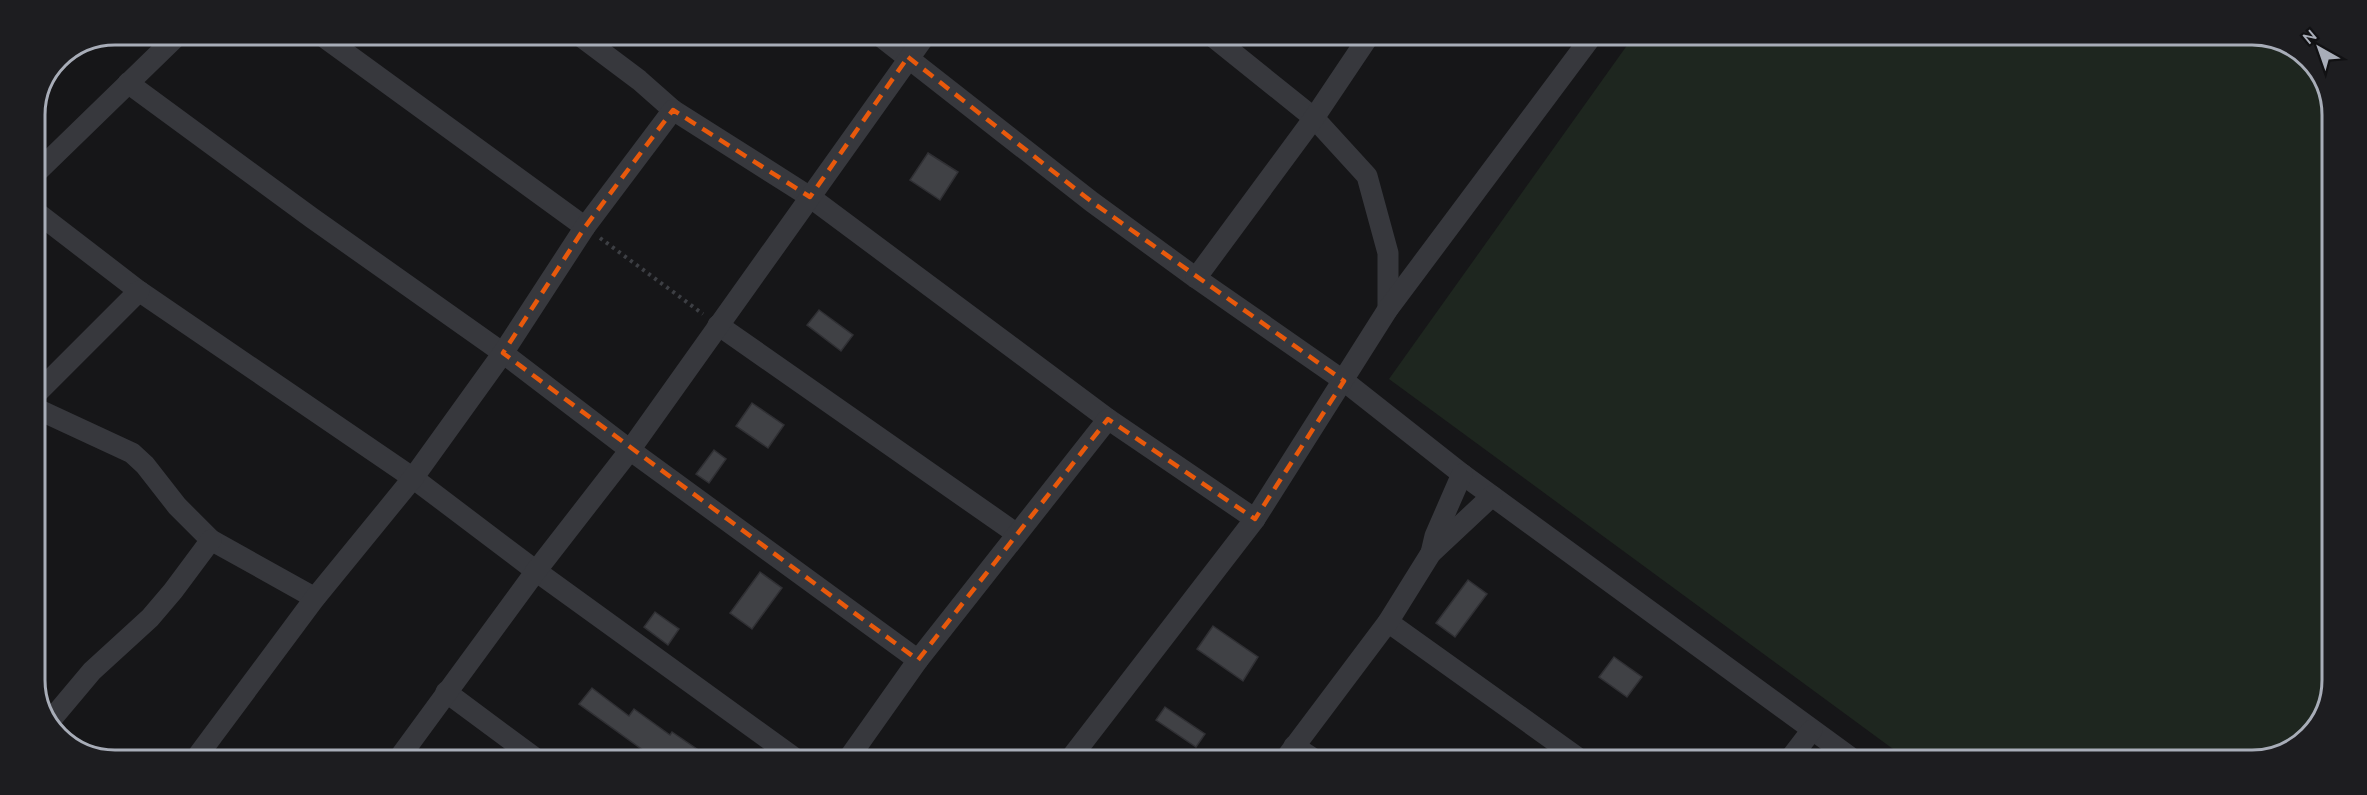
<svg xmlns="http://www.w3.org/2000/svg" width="2367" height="795" font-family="'Nunito Sans',sans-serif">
  <rect width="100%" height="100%" fill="#161618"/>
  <polygon fill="#1e261f" points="1633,37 2273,37 2316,66 2332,110 2330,701 2301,744 2252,760 1908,760 1389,379"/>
  <g fill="#404145" stroke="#303034" stroke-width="1.5">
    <polygon points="928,153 958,172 940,200 910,180"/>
    <polygon points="819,310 853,335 841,351 807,325"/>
    <polygon points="752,403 784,425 768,448 736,426"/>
    <polygon points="714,450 726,459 709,483 696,474"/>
    <polygon points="760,572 782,588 752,629 730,613"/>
    <polygon points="1468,580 1487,594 1455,637 1436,623"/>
    <polygon points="655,612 679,629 668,645 644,627"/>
    <polygon points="1213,626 1258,657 1243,681 1197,649"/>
    <polygon points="1614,657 1642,677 1627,697 1599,677"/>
    <polygon points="592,688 629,716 634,709 670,735 672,732 710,758 654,758 579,704"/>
    <polygon points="1165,707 1205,734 1196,747 1156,720"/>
  </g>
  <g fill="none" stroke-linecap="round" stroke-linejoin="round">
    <polyline stroke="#3d3f44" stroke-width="4" stroke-dasharray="3 4.5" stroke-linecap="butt" points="600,238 703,314"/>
    <g stroke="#37383d" stroke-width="21">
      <polyline points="321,35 585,227"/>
      <polyline points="579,35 639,80 673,110 810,197 1108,419 1255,519"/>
      <polyline points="880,36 1092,202 1196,278 1344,381 1462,474 1854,760"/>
      <polyline points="1212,36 1314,118 1367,176 1388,253 1388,309"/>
      <polyline points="128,83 312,218 503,353 630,450 918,660"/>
      <polyline points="35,174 178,35"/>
      <polyline points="35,211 139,291 413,478 536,571 796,759"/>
      <polyline points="1196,278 1314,118 1369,36"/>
      <polyline points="718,325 1017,534"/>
      <polyline points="35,395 139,291"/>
      <polyline points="35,408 132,453 145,465 177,506 211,540 315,598"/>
      <polyline points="1431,553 1435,536 1462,474"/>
      <polyline points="1388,622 1581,760"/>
      <polyline points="446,692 535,758"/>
      <polyline points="50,721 92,671 150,618 173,591 211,540"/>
      <polyline points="1294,746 1314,759"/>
      <polyline points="196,758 315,598 413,478 503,353 585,227 673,110"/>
      <polyline points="399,758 536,571 630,450 925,36"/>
      <polyline points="848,759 918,660 1108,419"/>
      <polyline points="1070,759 1255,519 1388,309 1592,36"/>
      <polyline points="1285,759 1388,622 1431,553 1492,496"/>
      <polyline points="1789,760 1812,730"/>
    </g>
  </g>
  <path fill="none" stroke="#e8590c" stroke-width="4.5" stroke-dasharray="12 8" stroke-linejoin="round" d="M908,57l184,145 252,179 -89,138 -147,-100 -190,241 -415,-307 82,-126 88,-117 137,87z"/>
  <path d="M0 0H2367V795H0ZM115 45H2252A70 70 0 0 1 2322 115V680A70 70 0 0 1 2252 750H115A70 70 0 0 1 45 680V115A70 70 0 0 1 115 45Z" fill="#1d1d20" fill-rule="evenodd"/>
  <path fill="none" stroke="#a8adb8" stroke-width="3" d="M115 45H2252A70 70 0 0 1 2322 115V680A70 70 0 0 1 2252 750H115A70 70 0 0 1 45 680V115A70 70 0 0 1 115 45Z"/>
  <g transform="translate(2319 48) rotate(320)" stroke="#111113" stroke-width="4.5" paint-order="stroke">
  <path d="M0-4.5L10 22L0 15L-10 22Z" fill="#a8adb8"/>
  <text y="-9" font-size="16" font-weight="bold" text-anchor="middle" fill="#a8adb8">N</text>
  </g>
</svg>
